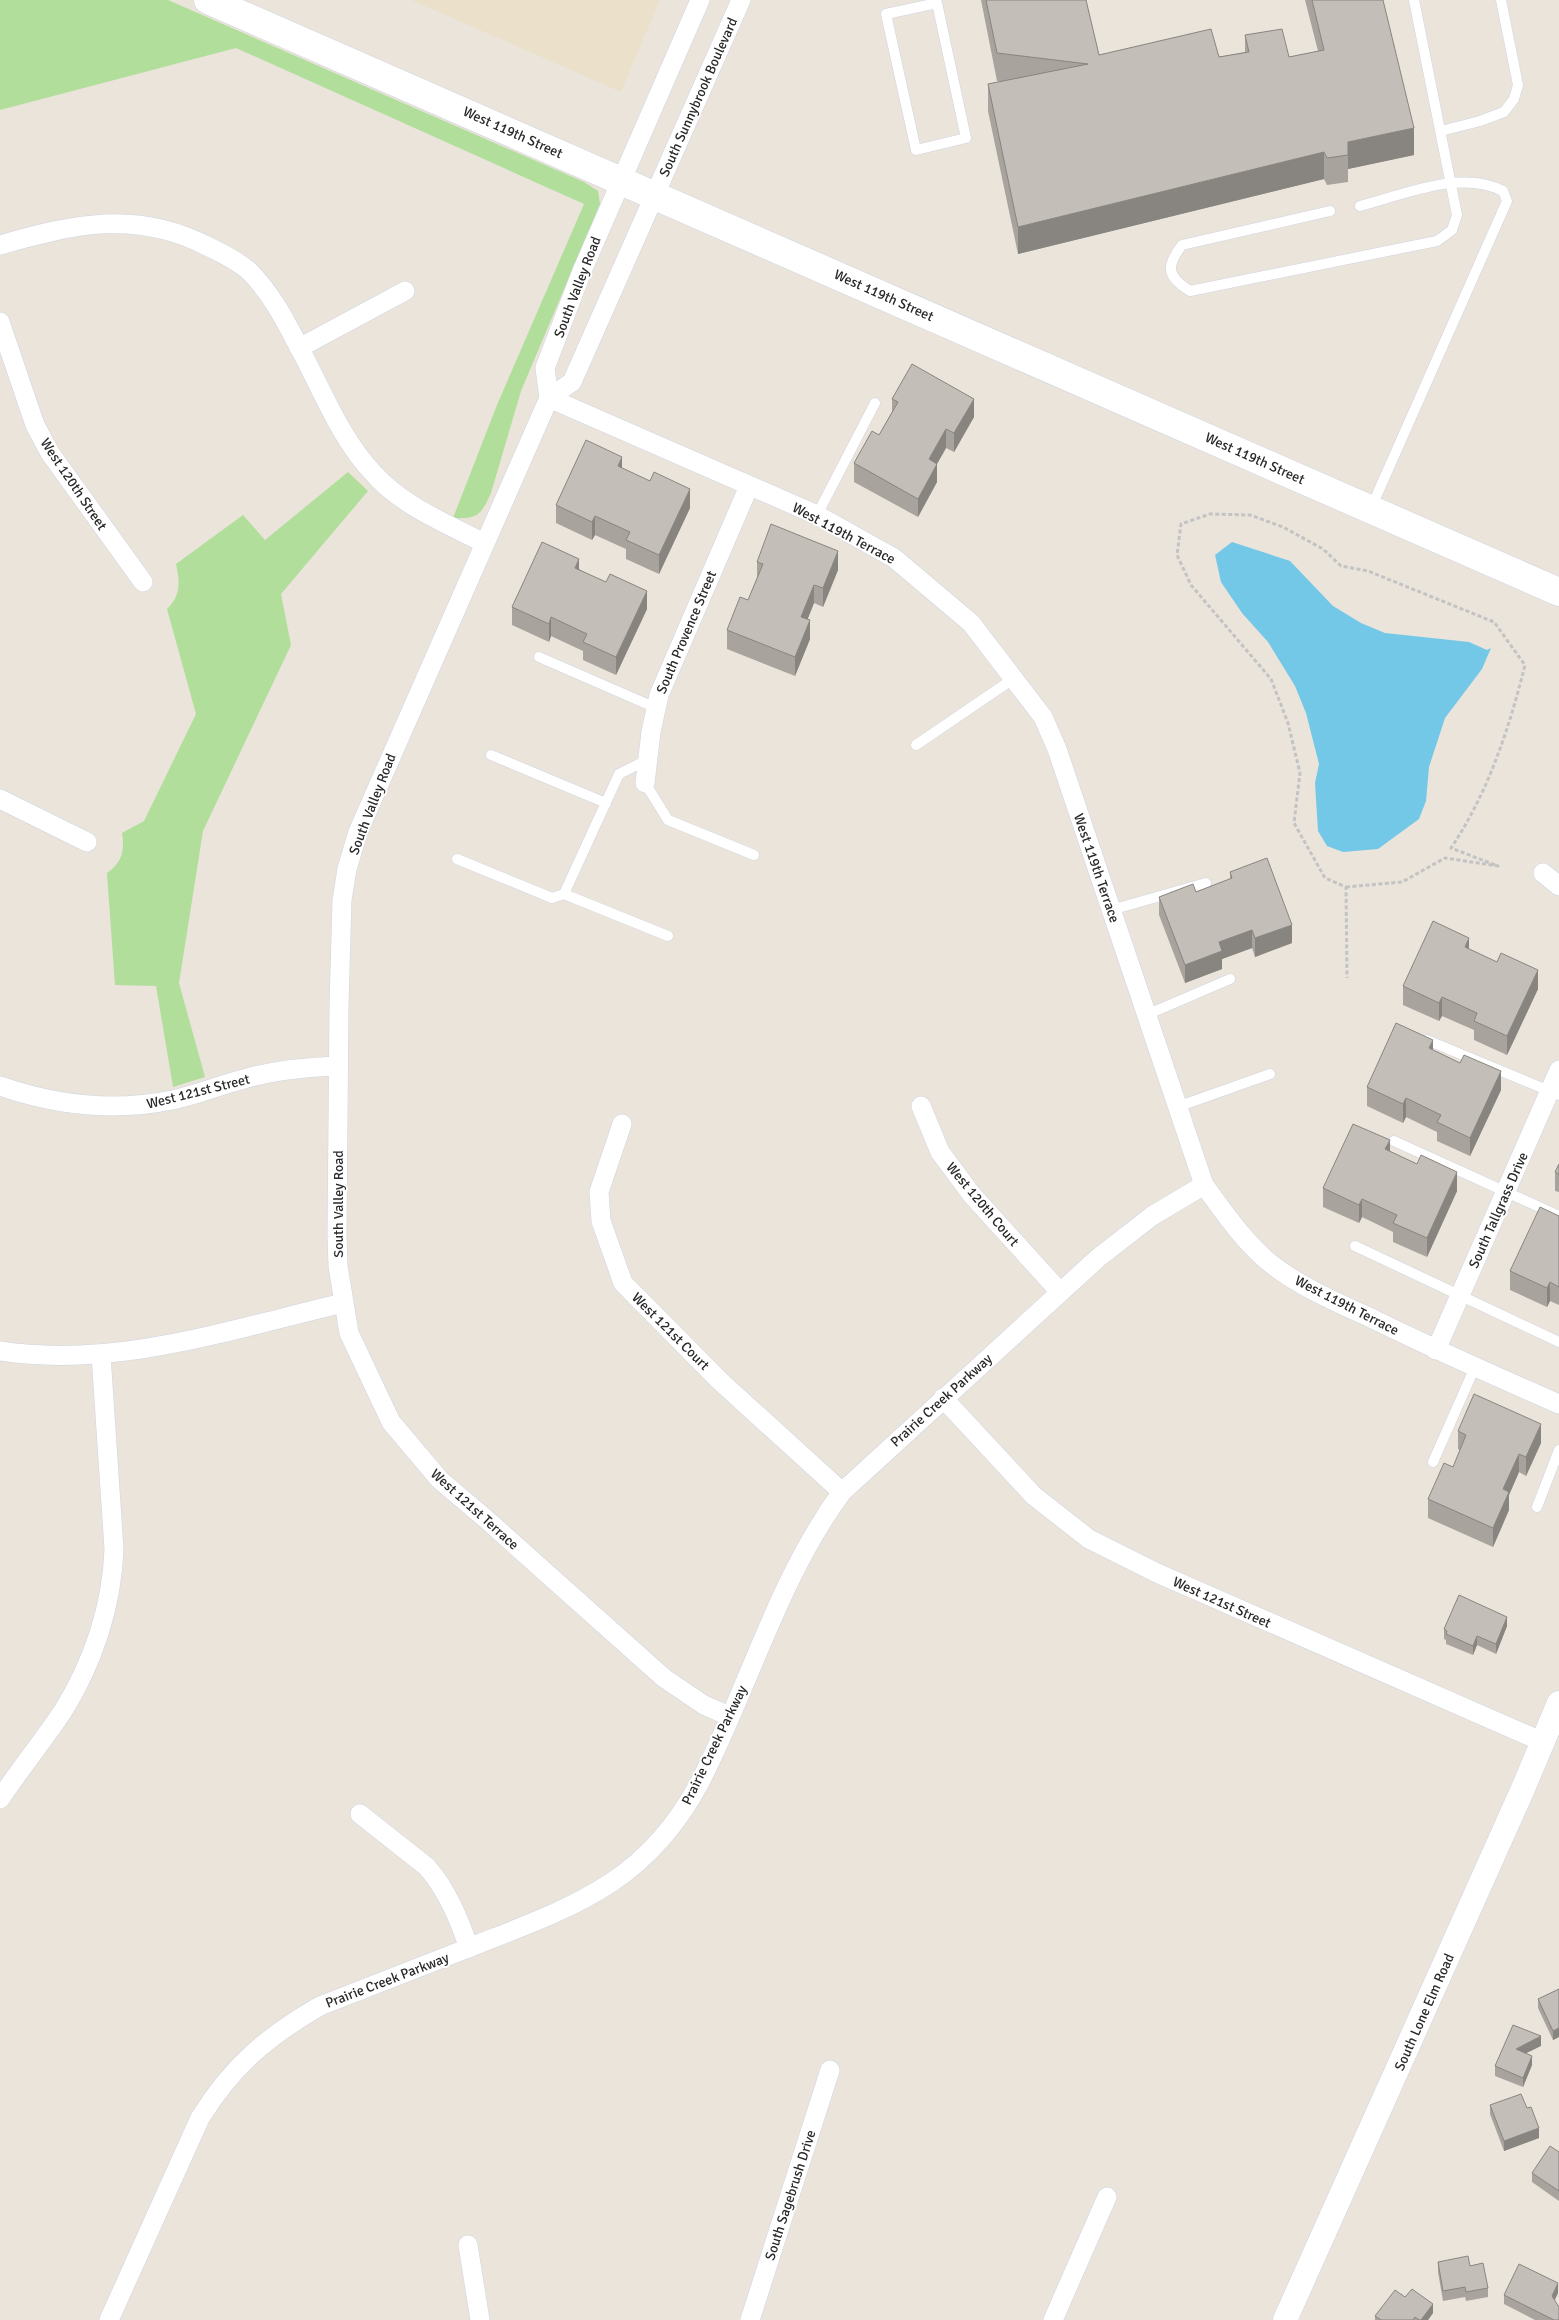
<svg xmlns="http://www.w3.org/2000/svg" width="1559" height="2320" font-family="Signika,sans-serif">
  <rect width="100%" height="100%" fill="#eae4db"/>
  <polygon fill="#ebe1cb" points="411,0 660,0 621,92"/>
  <g fill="#b1de9a">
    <path d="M0,0h168l416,182 14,9 2,13 -79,187 -30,102c-10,22 -13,26 -38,25l44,-113 87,-201 -348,-156 -236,62z"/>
    <path d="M348,472l20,19 -87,103 10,51 -88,186 -24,152 26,94 -32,10 -17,-101 -41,-1 -8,-112c15,-11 18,-22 15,-40l22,-12 52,-107 -29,-105c14,-13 13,-28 9,-45l67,-49 22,25z"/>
  </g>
  <polygon fill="#73c8e7" points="1232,542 1290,561 1333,606 1361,623 1385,633 1469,642 1487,650 1491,648 1482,669 1445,718 1429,767 1426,801 1419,819 1378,849 1343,852 1327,846 1318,831 1315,783 1319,764 1306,713 1295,686 1268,642 1242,613 1221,582 1215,555"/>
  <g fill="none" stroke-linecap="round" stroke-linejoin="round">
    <g stroke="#d0d4e1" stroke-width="11">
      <g id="service">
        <polyline points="936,0 937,3 966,138 916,150 886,14 937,3"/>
        <polyline points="1441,131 1480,121 1504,112 1514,99 1518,85 1501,0"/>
        <path d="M1360,206c43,-11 101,-37 143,-15l4,10 -136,307"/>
        <path d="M1330,211l-148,34c-16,21 -16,31 8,46l247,-50 15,-11 5,-15 -43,-215"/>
        <polyline points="817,515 875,403"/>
        <polyline points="539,657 656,708"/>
        <polyline points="916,745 1013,679"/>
        <polyline points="491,755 606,803"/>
        <polyline points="645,783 668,820 754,855"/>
        <polyline points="457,859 552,898 564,894 668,936"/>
        <polyline points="564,894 619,774 647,760"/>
        <polyline points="1111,910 1206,883"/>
        <polyline points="1146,1015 1230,979"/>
        <polyline points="1427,1040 1559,1095"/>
        <polyline points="1177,1107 1270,1074"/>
        <polyline points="1394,1141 1559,1216"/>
        <polyline points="1355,1246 1559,1342"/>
        <polyline points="1433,1462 1475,1367"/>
        <polyline points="1537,1507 1559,1450"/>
      </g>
    </g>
    <g stroke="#d0d4e1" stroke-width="20">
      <g id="minor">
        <path d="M0,245c74,-21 137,-36 209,2 14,7 27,13 39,23 23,22 38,52 52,79 23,43 41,91 75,126 29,32 71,48 109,68"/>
        <polyline points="0,322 35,425 50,453 143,582"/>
        <polyline points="299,348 405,291"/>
        <path d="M549,398l268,117 77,43 77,65 72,94 14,32 147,436c20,27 39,56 66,78 30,24 68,40 103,56 61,30 124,58 186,85"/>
        <polyline points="549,398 545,368 582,271 700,0"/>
        <polyline points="645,783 651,732 659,695 749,486"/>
        <polyline points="0,799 87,842"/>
        <polyline points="1543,873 1559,886"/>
        <path d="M0,1086c55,19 114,26 172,14 25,-5 48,-15 72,-21 31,-9 62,-12 94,-13"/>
        <polyline points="921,1106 940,1152 972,1195 1060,1292"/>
        <polyline points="622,1124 599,1192 601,1221 623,1283 720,1381 842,1492"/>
        <polyline points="1436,1350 1559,1070"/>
        <path d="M0,1351c115,18 232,-22 343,-48"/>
        <polyline points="943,1398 1034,1496 1089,1539 1157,1573 1543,1742"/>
        <polyline points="729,1716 704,1705 664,1678 486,1519 440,1480 391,1422 349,1333 338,1266 337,1234 339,1005 342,900 347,869 358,832 549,398 572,382 741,0"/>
        <path d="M0,1799c20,-30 43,-58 63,-88 30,-48 49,-105 51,-162l-13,-194"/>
        <path d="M360,1814l67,53c20,23 32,52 42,81"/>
        <polyline points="468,2245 480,2320"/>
        <path d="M109,2320l91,-202c32,-52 68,-82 120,-112 52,-20 104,-41 156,-61 99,-39 171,-63 224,-163 49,-95 78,-203 142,-290l256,-234 54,-42 52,-31"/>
        <polyline points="750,2320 830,2070"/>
        <polyline points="1053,2320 1107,2197"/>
      </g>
    </g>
    <g stroke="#d0d4e1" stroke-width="25">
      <polyline id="tertiary" points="1285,2320 1522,1791 1559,1703"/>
    </g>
    <g stroke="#d0d4e1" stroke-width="29">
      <polyline id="secondary" points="208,0 1559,592"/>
    </g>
    <path stroke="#c3c3c3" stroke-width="3" stroke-dasharray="4 2.5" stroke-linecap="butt" d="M1346,887l56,-5 43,-24 53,8 -47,-18c37,-55 58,-119 74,-183l-31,-43 -126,-51 -27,-5 -18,-17 -40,-22 -33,-12 -40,-1 -29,10 -4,31 14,30 80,94 17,44 12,50 -6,50 31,55 21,9 1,91"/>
    <use href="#service" stroke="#fff" stroke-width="10"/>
    <use href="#minor" stroke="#fff" stroke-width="19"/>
    <use href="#tertiary" stroke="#fff" stroke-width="24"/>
    <use href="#secondary" stroke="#fff" stroke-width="28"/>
  </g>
  <g fill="#a8a39d">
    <polygon points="981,0 1086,0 1099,55 1219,57 1245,52 1245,35 1289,57 1318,51 1305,0 1383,0 1414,155 1348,169 1348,182 1327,185 1324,179 1018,254 988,111 988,84 1002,81 997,81"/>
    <polygon points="892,399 974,417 954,452 946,448 937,464 937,482 918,517 854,482 854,463 879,435 892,412"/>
    <polygon points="622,468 690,508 659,574 626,559 626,549 595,535 592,540 556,523 556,505"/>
    <polygon points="757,562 838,570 823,607 814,603 807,620 810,639 795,676 727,649 727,630 748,600 757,578"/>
    <polygon points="579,569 647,609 616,675 583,660 583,651 551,636 549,642 512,625 512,607"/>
    <polygon points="1230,872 1292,943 1255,957 1252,948 1222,959 1222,969 1185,983 1159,915 1159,897 1196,892 1230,879"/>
    <polygon points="1469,949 1538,989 1507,1055 1474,1040 1474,1030 1442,1016 1439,1021 1403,1005 1403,986"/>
    <polygon points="1433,1050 1501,1090 1470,1156 1437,1141 1437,1132 1406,1117 1403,1123 1367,1106 1367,1087"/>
    <polygon points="1390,1151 1457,1191 1427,1257 1393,1242 1393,1232 1362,1217 1359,1223 1323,1207 1323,1188"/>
    <polygon points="1559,1164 1559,1192 1555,1191 1555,1172"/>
    <polygon points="1559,1216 1559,1305 1550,1301 1547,1307 1510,1290 1510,1271"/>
    <polygon points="1458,1431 1541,1443 1526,1476 1519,1472 1509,1495 1509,1510 1493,1547 1428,1518 1428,1499 1453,1467 1460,1450 1458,1449"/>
    <polygon points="1507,1626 1496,1654 1477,1645 1473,1655 1446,1644 1446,1640 1444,1639 1444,1629"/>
    <polygon points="1559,1989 1559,2037 1553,2040 1538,2008 1538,1999"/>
    <polygon points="1541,2046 1526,2053 1532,2065 1523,2087 1495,2076 1495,2066"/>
    <polygon points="1490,2105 1539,2138 1504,2151 1490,2114"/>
    <polygon points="1559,2152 1559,2201 1532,2182 1532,2173"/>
    <polygon points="1438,2262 1470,2266 1488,2288 1488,2297 1466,2301 1465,2297 1443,2301 1438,2272"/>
    <polygon points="1558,2293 1554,2300 1559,2320 1535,2320 1504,2304 1504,2295"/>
    <polygon points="1433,2313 1428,2320 1375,2320 1375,2316"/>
  </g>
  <g fill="#888580">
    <polygon points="1414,128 1414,155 1348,169 1348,182 1348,142"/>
    <polygon points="1324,152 1324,179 1018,254 1018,227"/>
    <polygon points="974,399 974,417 954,452 954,433"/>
    <polygon points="946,429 946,448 929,478 929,459"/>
    <polygon points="622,457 622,476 618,466"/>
    <polygon points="937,464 937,482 918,517 918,499"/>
    <polygon points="690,489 690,508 659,574 659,555"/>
    <polygon points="595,516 595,535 592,540 592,522"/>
    <polygon points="838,551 838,570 823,607 823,588"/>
    <polygon points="579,559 579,578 575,568"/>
    <polygon points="814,585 814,603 801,636 801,617"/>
    <polygon points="647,591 647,609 616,675 616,657"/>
    <polygon points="551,617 551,636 549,642 549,624"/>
    <polygon points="810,620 810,639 795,676 795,657"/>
    <polygon points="1292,925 1292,943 1255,957 1255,938"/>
    <polygon points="1252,930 1252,948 1222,959 1222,969 1185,983 1185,965 1219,942"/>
    <polygon points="1469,938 1469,957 1465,947"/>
    <polygon points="1538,970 1538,989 1507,1055 1507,1036"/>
    <polygon points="1442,997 1442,1016 1439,1021 1439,1003"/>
    <polygon points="1433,1040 1433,1059 1429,1048"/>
    <polygon points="1501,1071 1501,1090 1470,1156 1470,1138"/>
    <polygon points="1406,1098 1406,1117 1403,1123 1403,1104"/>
    <polygon points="1390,1140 1390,1159 1385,1149"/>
    <polygon points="1457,1172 1457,1191 1427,1257 1427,1238"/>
    <polygon points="1362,1199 1362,1217 1359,1223 1359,1205"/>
    <polygon points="1550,1282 1550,1301 1547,1307 1547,1288"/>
    <polygon points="1541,1424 1541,1443 1526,1476 1526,1457"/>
    <polygon points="1519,1454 1519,1472 1509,1495 1509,1510 1493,1547 1493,1528 1503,1489"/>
    <polygon points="1507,1617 1507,1626 1496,1654 1496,1644"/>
    <polygon points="1477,1636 1477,1645 1473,1655 1473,1646"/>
    <polygon points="1559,2028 1559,2037 1553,2040 1553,2031"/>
    <polygon points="1541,2036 1541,2046 1516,2058 1516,2049"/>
    <polygon points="1532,2056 1532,2065 1523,2087 1523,2078"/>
    <polygon points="1539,2128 1539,2138 1504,2151 1504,2141"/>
    <polygon points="1558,2283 1558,2293 1552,2306 1552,2296"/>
    <polygon points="1433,2304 1433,2313 1428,2320 1421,2320"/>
  </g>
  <g fill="#c3beb7" stroke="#888580">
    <polygon points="986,0 1086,0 1099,55 1211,29 1219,57 1249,52 1245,35 1282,29 1289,57 1324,50 1312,0 1383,0 1414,128 1348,142 1348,155 1327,158 1324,152 1018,227 988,84 1088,64 997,53"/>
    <polygon points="912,364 974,399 954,433 946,429 929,459 937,464 918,499 854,463 872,431 879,435 898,402 892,399"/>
    <polygon points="586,440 622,457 618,466 650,481 654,472 690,489 659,555 626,540 630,532 595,516 592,522 556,505"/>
    <polygon points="771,524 838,551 823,588 814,585 801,617 810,620 795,657 727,630 740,597 748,600 763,564 757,562"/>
    <polygon points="542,542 579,559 575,568 606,582 610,574 647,591 616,657 583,642 587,634 551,617 549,624 512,607"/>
    <polygon points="1267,858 1292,925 1255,938 1252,930 1219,942 1222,951 1185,965 1159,897 1193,884 1196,892 1232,878 1230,872"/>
    <polygon points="1433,921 1469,938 1465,947 1497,962 1501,953 1538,970 1507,1036 1474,1021 1477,1013 1442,997 1439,1003 1403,986"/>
    <polygon points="1396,1023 1433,1040 1429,1048 1460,1063 1464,1055 1501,1071 1470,1138 1437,1122 1441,1115 1406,1098 1403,1104 1367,1087"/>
    <polygon points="1353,1124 1390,1140 1385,1149 1417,1164 1421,1155 1457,1172 1427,1238 1393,1223 1397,1215 1362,1199 1359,1205 1323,1188"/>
    <polygon points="1559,1164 1559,1174 1555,1172"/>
    <polygon points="1540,1207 1559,1216 1559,1287 1550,1282 1547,1288 1510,1271"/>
    <polygon points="1474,1394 1541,1424 1526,1457 1519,1454 1503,1489 1509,1492 1493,1528 1428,1499 1444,1463 1453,1467 1466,1435 1458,1431"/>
    <polygon points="1459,1595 1507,1617 1496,1644 1477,1636 1473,1646 1446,1634 1447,1631 1444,1629"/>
    <polygon points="1559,1989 1559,2028 1553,2031 1538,1999"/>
    <polygon points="1513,2025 1541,2036 1516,2049 1532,2056 1523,2078 1495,2066"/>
    <polygon points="1521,2094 1527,2108 1531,2107 1539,2128 1504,2141 1490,2105"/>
    <polygon points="1550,2146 1559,2152 1559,2191 1532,2173"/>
    <polygon points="1468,2256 1470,2266 1483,2263 1488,2288 1466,2292 1465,2287 1443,2291 1438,2262"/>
    <polygon points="1519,2264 1558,2283 1552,2296 1559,2307 1559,2320 1554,2320 1504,2295"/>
    <polygon points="1412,2289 1433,2304 1421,2320 1419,2320 1415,2317 1413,2320 1381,2320 1375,2316 1395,2290 1405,2297"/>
  </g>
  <g text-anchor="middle" stroke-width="4" stroke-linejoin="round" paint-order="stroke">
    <g font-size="14" fill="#292929" stroke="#fff">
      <text transform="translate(698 97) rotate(-66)" y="5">South Sunnybrook Boulevard</text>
      <text transform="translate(513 132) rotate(24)" y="5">West 119th Street</text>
      <text transform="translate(577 287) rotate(-69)" y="5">South Valley Road</text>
      <text transform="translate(884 295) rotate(24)" y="5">West 119th Street</text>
      <text transform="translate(1255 458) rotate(24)" y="5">West 119th Street</text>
      <text transform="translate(74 484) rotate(56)" y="5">West 120th Street</text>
      <text transform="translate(844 533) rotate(28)" y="5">West 119th Terrace</text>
      <text transform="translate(686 632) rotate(-67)" y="5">South Provence Street</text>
      <text transform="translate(372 804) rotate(-69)" y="5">South Valley Road</text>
      <text transform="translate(1097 868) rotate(71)" y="5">West 119th Terrace</text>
      <text transform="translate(198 1091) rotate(-14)" y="5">West 121st Street</text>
      <text transform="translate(338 1204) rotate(-90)" y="5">South Valley Road</text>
      <text transform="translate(983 1204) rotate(50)" y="5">West 120th Court</text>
      <text transform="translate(1498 1210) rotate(-66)" y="5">South Tallgrass Drive</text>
      <text transform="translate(1347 1305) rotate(27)" y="5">West 119th Terrace</text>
      <text transform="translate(671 1331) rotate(45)" y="5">West 121st Court</text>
      <text transform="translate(941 1400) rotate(-42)" y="5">Prairie Creek Parkway</text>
      <text transform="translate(475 1509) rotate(42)" y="5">West 121st Terrace</text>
      <text transform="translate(1222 1602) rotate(24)" y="5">West 121st Street</text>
      <text transform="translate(714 1745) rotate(-64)" y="5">Prairie Creek Parkway</text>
      <text transform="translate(387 1980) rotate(-21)" y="5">Prairie Creek Parkway</text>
      <text transform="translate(1424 2012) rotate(-66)" y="5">South Lone Elm Road</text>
      <text transform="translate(790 2195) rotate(-72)" y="5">South Sagebrush Drive</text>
    </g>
  </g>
</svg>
